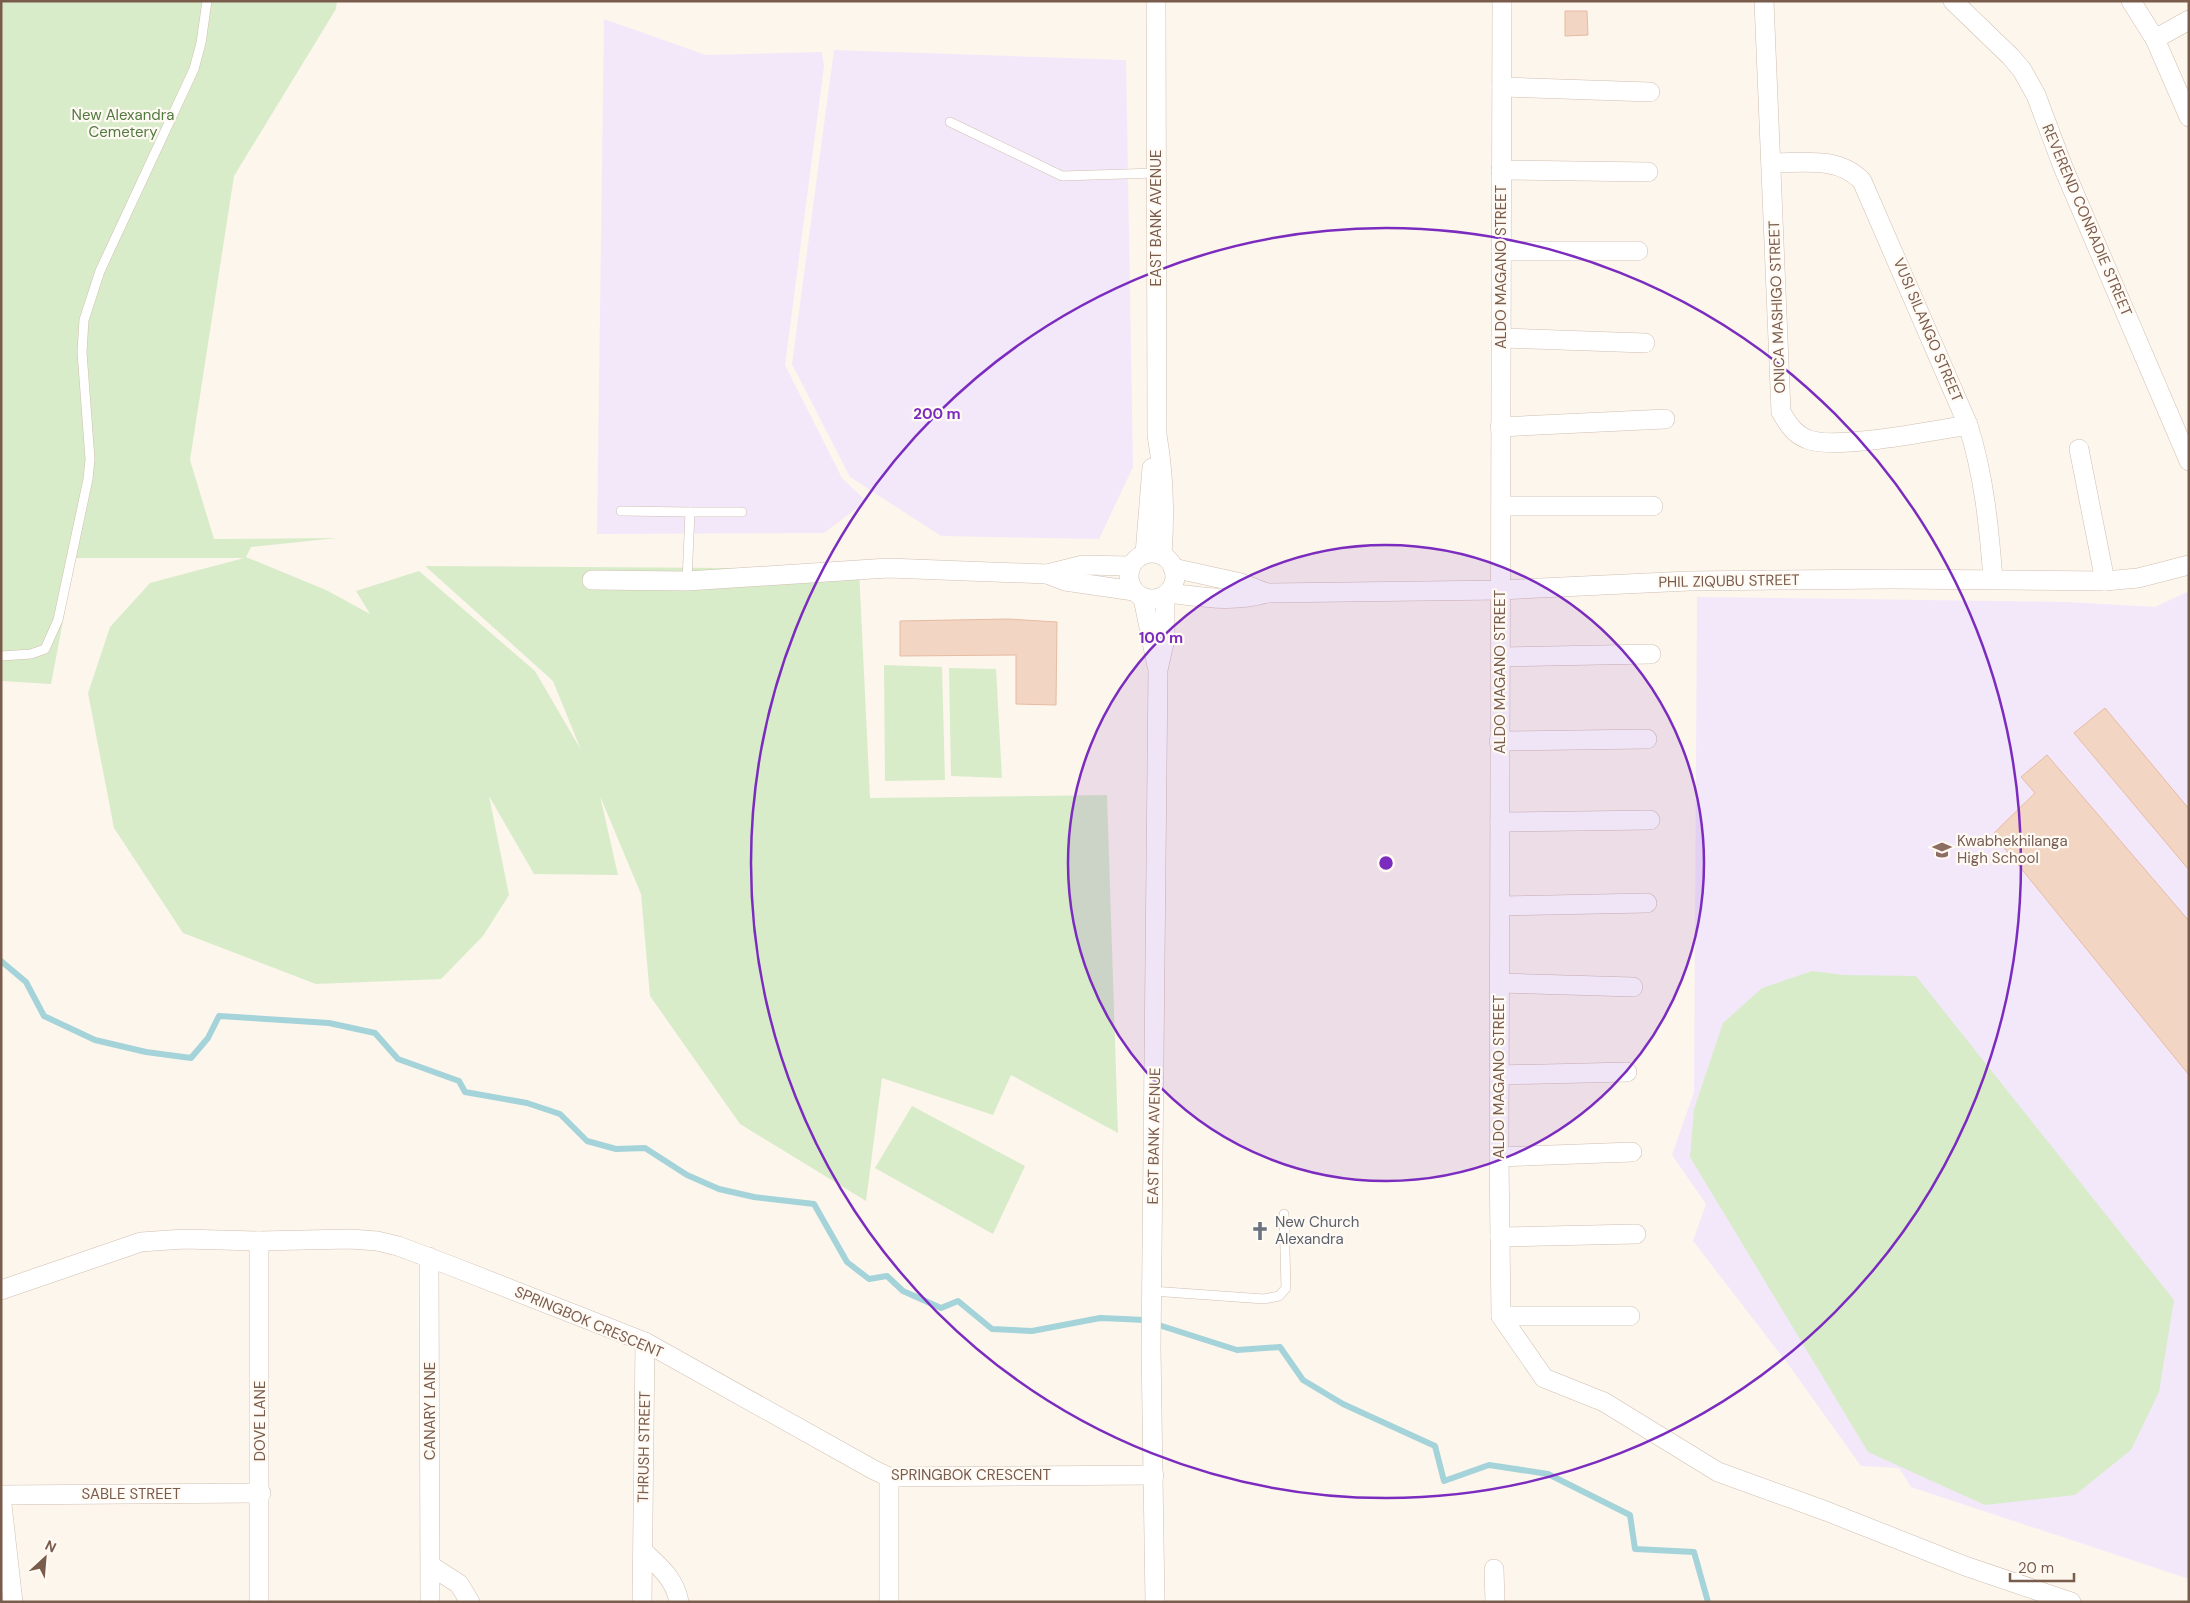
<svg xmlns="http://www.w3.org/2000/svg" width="2190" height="1603" font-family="'DM Sans',sans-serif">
  <rect width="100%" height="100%" fill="#fdf6ec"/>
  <g fill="#f3e8fa">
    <polygon points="604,19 706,55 822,52 824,66 785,365 842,478 866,501 824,533 597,534"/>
    <polygon points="834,50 1126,60 1133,467 1099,539 941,536 850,477 792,364"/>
    <polygon points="2189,591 2189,1579 1911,1487 1899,1468 1861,1466 1788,1364 1693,1241 1706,1204 1672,1155 1694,1092 1697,597 2068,602 2155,607"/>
  </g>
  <g fill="#d8ecc9">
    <polygon points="1,1 337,1 336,9 234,176 190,460 214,539 337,538 251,547 246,557 326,590 370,614 356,591 419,571 535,671 581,750 553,681 425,566 859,569 870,798 1107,795 1118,1133 1011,1075 993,1115 882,1078 866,1201 740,1124 650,996 641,894 600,796 618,875 534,874 489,796 509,895 483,936 441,979 316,984 183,933 114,828 88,693 110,627 150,583 244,558 75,558 51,684 1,681"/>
    <polygon points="884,665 942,667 945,780 885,781"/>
    <polygon points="949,668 996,669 1002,778 951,776"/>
    <polygon points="1812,971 1844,975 1916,976 2174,1300 2159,1392 2131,1450 2075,1495 1985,1505 1868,1452 1690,1157 1694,1109 1723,1023 1762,988"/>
    <polygon points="912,1106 1025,1166 993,1234 875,1168"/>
  </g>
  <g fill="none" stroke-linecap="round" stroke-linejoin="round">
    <polyline stroke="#a5d3da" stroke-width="6" points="1,961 26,982 44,1016 95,1040 146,1052 191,1058 208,1038 219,1016 329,1023 375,1033 398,1059 459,1081 465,1092 527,1103 560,1114 587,1141 616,1149 645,1148 687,1175 719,1189 754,1197 814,1204 847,1262 869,1279 887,1276 903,1291 941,1308 958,1301 992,1329 1032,1331 1100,1318 1124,1319 1143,1320 1237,1350 1280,1347 1303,1380 1343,1404 1435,1446 1444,1481 1489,1465 1548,1474 1630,1515 1635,1549 1694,1552 1708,1602"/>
  </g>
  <g fill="#f3d5c3" stroke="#e6bba3">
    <polygon points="1565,11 1587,11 1588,35 1565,36"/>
    <polygon points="1008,619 1057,622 1056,705 1016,704 1016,655 900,656 900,621"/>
    <polygon points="2105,708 2189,809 2189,870 2074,733"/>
    <polygon points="2047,755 2189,921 2189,1075 1993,834 2035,793 2021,777"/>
  </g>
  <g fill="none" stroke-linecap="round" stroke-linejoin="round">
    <g stroke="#d1beb0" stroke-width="10">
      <g id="service">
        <polyline points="950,122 1062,176 1156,173"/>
        <polyline points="621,511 690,512"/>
        <polyline points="687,581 690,512 742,512"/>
        <polyline points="1,656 31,654 45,649 58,620 88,479 90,459 82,352 84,320 100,271 194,69 201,43 207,1"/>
        <polyline points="1152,1291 1264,1299 1279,1296 1286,1288 1284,1214"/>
      </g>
    </g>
    <g stroke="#d1beb0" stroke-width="20">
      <g id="minor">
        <path d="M1156,1l1,434c7,40 8,80 5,120"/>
        <polyline points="1502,1 1499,1157 1501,1316 1544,1378 1604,1402 1718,1472 1826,1511 1965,1566 2071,1602"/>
        <path d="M1764,1l17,411c7,12 13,22 26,27 26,12 129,-9 161,-14"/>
        <polyline points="1953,1 2011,57 2022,70 2036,95 2063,167 2189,461"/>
        <polyline points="2131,1 2155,39 2189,117"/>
        <polyline points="2155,39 2189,20"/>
        <polyline points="1502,87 1650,92"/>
        <path d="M1771,163c32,0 67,-7 91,18l106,244c16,50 21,102 25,154"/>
        <polyline points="1501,170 1648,172"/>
        <polyline points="1501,251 1638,251"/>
        <polyline points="1501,338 1645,343"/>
        <polyline points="1500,427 1665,419"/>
        <polyline points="2079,449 2105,581"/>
        <polyline points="1501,506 1653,506"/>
        <circle cx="1152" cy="576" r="23"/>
        <polyline points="1145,554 1152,468"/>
        <polyline points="1173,568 1241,583 1267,593"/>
        <polyline points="1047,574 1083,565 1130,566"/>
        <polyline points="592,580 687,581 888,568 1047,574 1065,581 1134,591"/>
        <path d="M1168,593c34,4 66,10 99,0l233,-3 189,-9 203,-2 213,2 33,-3 51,-13"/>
        <polyline points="1143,598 1157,666"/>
        <polyline points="1501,657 1651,654"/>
        <polyline points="1499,741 1647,739"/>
        <polyline points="1500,822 1650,820"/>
        <polyline points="1500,906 1647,903"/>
        <polyline points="1500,983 1633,987"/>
        <polyline points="1499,1075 1627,1072"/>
        <polyline points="1499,1157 1632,1152"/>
        <polyline points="1500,1237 1636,1234"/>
        <polyline points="259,1241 259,1602"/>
        <polyline points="429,1257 430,1602"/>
        <polyline points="1,1290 141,1242 184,1239 259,1241 350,1239 377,1241 398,1246 454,1267 645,1342 874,1470 889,1477 1154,1475"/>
        <polyline points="1501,1316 1630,1316"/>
        <polyline points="1,1495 261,1493"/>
        <polyline points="1,1496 13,1602"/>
        <path d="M643,1551c16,15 32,28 36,51"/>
        <polyline points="431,1566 459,1584 470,1602"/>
        <polyline points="1494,1569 1495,1602"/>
        <polyline points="642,1602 645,1342"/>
        <polyline points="889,1602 889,1477"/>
        <polyline points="1155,1602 1151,1349 1158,670 1165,639 1165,595"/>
      </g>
    </g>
    <use href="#service" stroke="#fff" stroke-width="9"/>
    <use href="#minor" stroke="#fff" stroke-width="19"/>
  </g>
  <circle cx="1386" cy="863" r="318" fill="#7b2cbf" fill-opacity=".12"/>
  <g fill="none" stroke="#7b2cbf" stroke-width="2.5">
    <circle cx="1386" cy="863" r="318"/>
    <circle cx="1386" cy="863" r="635"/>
  </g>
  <defs>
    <g id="school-bare" transform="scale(1.5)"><path d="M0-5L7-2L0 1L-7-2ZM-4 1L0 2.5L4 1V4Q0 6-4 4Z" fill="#8d6e63" stroke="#fffaf3" stroke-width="2.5" paint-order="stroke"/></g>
    <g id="church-bare" transform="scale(1.5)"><path d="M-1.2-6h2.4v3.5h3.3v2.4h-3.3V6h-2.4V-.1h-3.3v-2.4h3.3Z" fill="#6b7280" stroke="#fffaf3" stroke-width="2.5" paint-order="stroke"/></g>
  </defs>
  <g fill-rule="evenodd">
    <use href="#school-bare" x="1942" y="850"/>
    <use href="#church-bare" x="1260" y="1231"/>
  </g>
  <g text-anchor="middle" stroke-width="4.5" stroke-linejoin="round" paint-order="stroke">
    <g font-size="15" fill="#537a41" stroke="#fffaf3">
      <text x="123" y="120">New Alexandra<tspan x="123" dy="17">Cemetery</tspan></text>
    </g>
    <g font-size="15" fill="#7a5c4d" stroke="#fffaf3">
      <text transform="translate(1156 218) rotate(-90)" y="5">EAST BANK AVENUE</text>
      <text transform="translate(2087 220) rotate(67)" y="5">REVEREND CONRADIE STREET</text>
      <text transform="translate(1501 267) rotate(-90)" y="5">ALDO MAGANO STREET</text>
      <text transform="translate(1777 307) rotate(-92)" y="5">ONICA MASHIGO STREET</text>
      <text transform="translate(1928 330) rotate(67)" y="5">VUSI SILANGO STREET</text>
      <text transform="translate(1729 581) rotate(-1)" y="5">PHIL ZIQUBU STREET</text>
      <text transform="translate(1500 672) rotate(-90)" y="5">ALDO MAGANO STREET</text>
      <text transform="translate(1499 1077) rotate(-90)" y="5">ALDO MAGANO STREET</text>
      <text transform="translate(1154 1136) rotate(-89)" y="5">EAST BANK AVENUE</text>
      <text transform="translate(589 1322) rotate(23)" y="5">SPRINGBOK CRESCENT</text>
      <text transform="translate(430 1411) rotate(-90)" y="5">CANARY LANE</text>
      <text transform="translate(260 1421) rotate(-90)" y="5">DOVE LANE</text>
      <text transform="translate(644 1447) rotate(-89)" y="5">THRUSH STREET</text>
      <text x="971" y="1480">SPRINGBOK CRESCENT</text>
      <text x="131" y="1499">SABLE STREET</text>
    </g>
    <g font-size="15" fill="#785e54" stroke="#fffaf3" text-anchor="start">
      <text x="1957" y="846">Kwabhekhilanga<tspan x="1957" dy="17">High School</tspan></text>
    </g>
    <g font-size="15" fill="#5b616d" stroke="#fffaf3" text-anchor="start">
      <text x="1275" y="1227">New Church<tspan x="1275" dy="17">Alexandra</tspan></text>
    </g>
  </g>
  <circle cx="1386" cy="863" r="8" fill="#7b2cbf" stroke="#fffaf3" stroke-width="2.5"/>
  <g font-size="15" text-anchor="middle" font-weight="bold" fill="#7b2cbf" stroke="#fffaf3" stroke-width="4.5" stroke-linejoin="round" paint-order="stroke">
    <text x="937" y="419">200 m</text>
    <text x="1161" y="643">100 m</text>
  </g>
  <rect width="2190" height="1603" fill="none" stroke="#7a5c4d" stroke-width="5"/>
  <g transform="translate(45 1558) rotate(26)" stroke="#fffaf3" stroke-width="4" paint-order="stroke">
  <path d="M0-4L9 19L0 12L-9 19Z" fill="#7a5c4d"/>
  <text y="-8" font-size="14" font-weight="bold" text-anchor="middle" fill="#7a5c4d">N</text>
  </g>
  <path d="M2010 1573v8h64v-8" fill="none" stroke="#7a5c4d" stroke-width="2.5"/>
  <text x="2018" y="1573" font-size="15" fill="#7a5c4d" stroke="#fffaf3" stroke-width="4" paint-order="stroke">20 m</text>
</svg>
